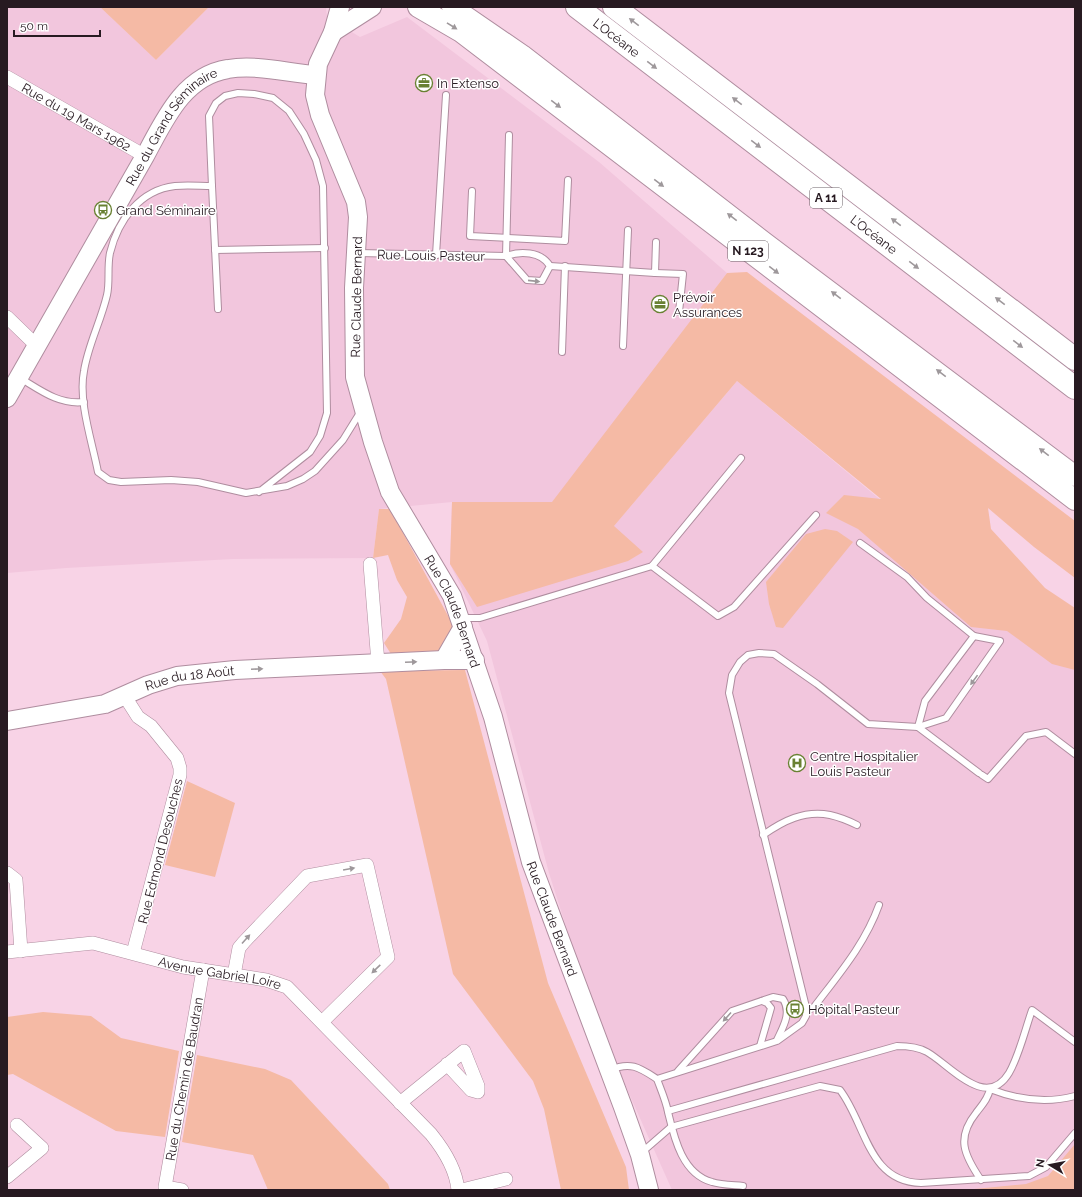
<svg xmlns="http://www.w3.org/2000/svg" width="1082" height="1197" font-family="Raleway,sans-serif">
  <rect width="100%" height="100%" fill="#f8d3e6"/>
  <polygon fill="#f2c6dd" points="7,7 100,7 156,60 209,7 326,7 327,17 360,37 407,17 599,162 727,273 628,405 607,534 737,381 900,516 1075,653 1075,1190 672,1190 623,1080 576,958 549,873 487,641 450,564 452,502 379,509 373,558 233,559 66,568 7,573"/>
  <g fill="#f5baa5">
    <polygon points="100,7 209,7 156,60"/>
    <polygon points="747,272 1075,521 1075,578 1034,547 988,508 991,529 1045,588 1075,608 1075,670 1052,664 1007,631 971,627 858,529 826,513 844,495 881,499 737,381 614,526 643,552 628,561 477,607 450,564 452,502 552,502 727,273"/>
    <path d="M379,509h11l62,114c0,5 0,11 -1,16 -5,21 -43,15 -60,15l-7,-11 17,-24 6,-22 -10,-17 -9,-25 -15,3z"/>
    <polygon points="825,529 837,531 853,542 783,628 776,627 769,604 766,582 806,534"/>
    <polygon points="465,670 548,983 626,1167 629,1190 561,1190 544,1109 533,1081 453,974 386,679 380,671"/>
    <polygon points="187,781 235,803 215,877 165,865"/>
    <polygon points="43,1012 91,1016 121,1038 179,1051 165,1137 116,1131 13,1074 7,1075 7,1017"/>
    <polygon points="197,1055 265,1069 291,1080 388,1184 390,1190 268,1190 253,1155 182,1142"/>
    <polygon points="1075,1144 1075,1190 964,1190 1026,1184 1048,1176"/>
  </g>
  <g fill="none" stroke-linecap="round" stroke-linejoin="round">
    <g stroke="#af8d9f" stroke-width="8">
      <g id="lane">
        <polyline points="212,186 218,309"/>
        <polyline points="472,191 470,236 565,241 568,180"/>
        <polyline points="215,250 325,248"/>
        <path d="M358,253l148,3c14,-5 35,-5 44,10l-8,15 -15,-1 -21,-24"/>
        <polyline points="436,255 446,95"/>
        <polyline points="506,256 509,135"/>
        <polyline points="550,266 655,273 656,242"/>
        <polyline points="655,273 683,274 679,312"/>
        <polyline points="623,346 628,230"/>
        <polyline points="562,352 565,266"/>
        <path d="M20,378c20,12 39,27 64,24"/>
        <path d="M259,492l51,-40 10,-16 7,-23 -4,-227 -7,-26 -12,-26 -15,-23 -16,-13 -19,-4 -16,-1 -13,3 -9,7 -7,13 3,70c-12,0 -25,-1 -37,0 -35,4 -57,34 -65,67 -3,14 0,29 -3,42 -6,26 -19,50 -23,76 -6,30 8,70 14,101l11,8 12,2 50,-2 27,2 48,11 41,-7 16,-7 12,-8 28,-31 18,-29"/>
        <polyline points="860,543 907,577 927,598 974,636 1000,641 946,718 918,727"/>
        <polyline points="652,566 718,616 734,607 816,515"/>
        <polyline points="463,618 480,618 652,566 741,458"/>
        <polyline points="918,727 925,701 974,636"/>
        <polyline points="982,775 988,779 1026,736 1046,732 1075,754"/>
        <path d="M763,835c20,-14 41,-25 67,-20 9,2 19,6 27,10"/>
        <path d="M807,1011l7,-4c25,-33 51,-63 65,-102"/>
        <polyline points="760,1046 771,1008 767,1003 762,1001"/>
        <path d="M610,1070c21,-9 30,-2 47,9 4,11 9,22 11,33 6,25 14,62 44,70 9,3 21,3 31,4"/>
        <path d="M678,1071l54,-60 41,-14 10,2c9,14 0,28 -6,41"/>
        <polyline points="657,1079 777,1041 802,1023 806,1016 806,1007 729,693 732,675 740,662 748,655 759,653 774,654 817,684 868,724 918,727 979,773"/>
        <path d="M668,1111l229,-65c10,0 21,1 30,6 23,13 59,59 82,21 10,-17 16,-43 23,-63l43,32"/>
        <path d="M641,1153l30,-26 149,-41 20,4c26,34 28,92 81,93l108,-7 17,-9 29,-34"/>
        <path d="M981,1180c-17,-25 -25,-42 -5,-67 6,-8 12,-14 14,-24 28,11 55,15 85,7"/>
      </g>
    </g>
    <g stroke="#af8d9f" stroke-width="14">
      <g id="street">
        <path id="s1" d="M7,77l138,79"/>
        <polyline points="7,317 37,346"/>
        <polyline points="370,564 378,663"/>
        <polyline points="124,695 138,717 151,726 177,758 180,768 180,775 133,953"/>
        <polyline points="7,873 16,880 21,951"/>
        <path id="s2" d="M7,952l86,-9 90,24 83,13 21,7 144,147c13,16 25,35 27,56"/>
        <polyline points="234,975 239,948 244,942 307,876 367,865 388,957 322,1022"/>
        <polyline points="400,1103 464,1051 478,1086 478,1092 471,1090 447,1064"/>
        <polyline points="7,1177 42,1148 17,1125"/>
        <path id="s3" d="M182,1190l-17,-3 38,-217"/>
        <polyline points="462,1190 506,1179"/>
      </g>
    </g>
    <g stroke="#af8d9f" stroke-width="20">
      <g id="secondary">
        <path id="s4" d="M340,7l-7,25 -15,32 -3,31 5,20 36,87 2,15 -4,71 1,89 18,65 17,50 62,104 41,121 38,145 92,245 17,48 9,35"/>
        <polyline points="333,32 372,7"/>
        <path id="s5" d="M7,398l138,-242c19,-35 38,-80 83,-87 28,-5 60,4 88,6"/>
        <polyline points="444,660 463,627"/>
        <path id="s6" d="M7,721l98,-17 43,-19 29,-9 58,-6 209,-10h31"/>
      </g>
    </g>
    <g stroke="#af8d9f" stroke-width="22">
      <g id="primary">
        <polyline points="418,7 461,32 1075,500"/>
        <polyline points="452,7 522,55 765,243 1075,476"/>
      </g>
    </g>
    <g stroke="#af8d9f" stroke-width="24">
      <g id="highway">
        <path id="s7" d="M577,7l498,381"/>
        <polyline points="614,7 1075,359"/>
      </g>
    </g>
    <use href="#lane" stroke="#fff" stroke-width="6"/>
    <use href="#street" stroke="#fff" stroke-width="13"/>
    <use href="#secondary" stroke="#fff" stroke-width="18"/>
    <use href="#primary" stroke="#fff" stroke-width="20"/>
    <use href="#highway" stroke="#fff" stroke-width="22"/>
  </g>
  <defs><path id="oneway-solid" d="M-6-.8H1V-3.2L6.5 0L1 3.2V.8H-6Z"/></defs>
  <g fill="#9e989b">
    <use href="#oneway-solid" transform="translate(634 22) rotate(-143)"/>
    <use href="#oneway-solid" transform="translate(452 26) rotate(32)"/>
    <use href="#oneway-solid" transform="translate(652 65) rotate(37)"/>
    <use href="#oneway-solid" transform="translate(737 101) rotate(-143)"/>
    <use href="#oneway-solid" transform="translate(556 104) rotate(37)"/>
    <use href="#oneway-solid" transform="translate(756 144) rotate(37)"/>
    <use href="#oneway-solid" transform="translate(659 183) rotate(37)"/>
    <use href="#oneway-solid" transform="translate(732 217) rotate(-142)"/>
    <use href="#oneway-solid" transform="translate(896 222) rotate(-143)"/>
    <use href="#oneway-solid" transform="translate(914 265) rotate(37)"/>
    <use href="#oneway-solid" transform="translate(774 270) rotate(37)"/>
    <use href="#oneway-solid" transform="translate(534 281) rotate(6)"/>
    <use href="#oneway-solid" transform="translate(836 295) rotate(-143)"/>
    <use href="#oneway-solid" transform="translate(1000 301) rotate(-143)"/>
    <use href="#oneway-solid" transform="translate(1018 344) rotate(37)"/>
    <use href="#oneway-solid" transform="translate(941 373) rotate(-143)"/>
    <use href="#oneway-solid" transform="translate(1044 452) rotate(-143)"/>
    <use href="#oneway-solid" transform="translate(411 662) rotate(-3)"/>
    <use href="#oneway-solid" transform="translate(257 669) rotate(-3)"/>
    <use href="#oneway-solid" transform="translate(974 680) rotate(126)"/>
    <use href="#oneway-solid" transform="translate(349 869) rotate(-10)"/>
    <use href="#oneway-solid" transform="translate(246 939) rotate(-48)"/>
    <use href="#oneway-solid" transform="translate(376 969) rotate(136)"/>
    <use href="#oneway-solid" transform="translate(727 1017) rotate(132)"/>
  </g>
  <defs>
    <g id="office-ring" transform="scale(0.9)"><circle r="9.5" fill="#fff" stroke="#698133" stroke-width="1.5"/><path d="M-6-3h4V-5.5h4V-3h4V5H-6ZM-1-4.5V-3h2v-1.5ZM-6 0V1H6V0Z" fill="#698133"/></g>
    <g id="bus-ring" transform="scale(0.9)"><circle r="9.5" fill="#fff" stroke="#698133" stroke-width="1.5"/><path d="M-5-6H5V4H4V6H2V4H-2V6H-4V4H-5ZM-3.5-4V0h7V-4ZM-3.5 1.2v1.5H-2V1.2ZM2 1.2v1.5H3.5V1.2Z" fill="#698133"/></g>
    <g id="hospital-ring" transform="scale(0.9)"><circle r="9.5" fill="#fff" stroke="#698133" stroke-width="1.5"/><path d="M-5-5h3v3.5h4V-5h3V5h-3V1.5h-4V5h-3Z" fill="#698133"/></g>
  </defs>
  <g fill-rule="evenodd">
    <use href="#office-ring" x="424" y="83"/>
    <use href="#bus-ring" x="103" y="210"/>
    <use href="#office-ring" x="660" y="304"/>
    <use href="#hospital-ring" x="797" y="763"/>
    <use href="#bus-ring" x="795" y="1009"/>
  </g>
  <g text-anchor="middle" stroke-width="3" stroke-linejoin="round" paint-order="stroke">
    <g fill="#fff" stroke="#685f64" stroke-width="1">
      <rect x="810" y="188" width="32" height="20" rx="3"/>
      <rect x="728" y="241" width="40" height="20" rx="3"/>
    </g>
    <g font-size="12" font-weight="bold" fill="#271a21">
      <text x="826" y="202">A 11</text>
      <text x="748" y="255">N 123</text>
    </g>
    <g font-size="13" fill="#271a21" stroke="#fff">
      <text dy="5" stroke="none"><textPath href="#s7" startOffset="50">L’Océane</textPath></text>
      <text dy="5" stroke="none"><textPath href="#s1" startOffset="80">Rue du 19 Mars 1962</textPath></text>
      <text dy="5" stroke="none"><textPath href="#s5" startOffset="319">Rue du Grand Séminaire</textPath></text>
      <text dy="5" stroke="none"><textPath href="#s7" startOffset="374">L’Océane</textPath></text>
      <text transform="translate(431 255) rotate(1)" y="5">Rue Louis Pasteur</text>
      <text transform="translate(356 297) rotate(-89)" y="5">Rue Claude Bernard</text>
      <text dy="5" stroke="none"><textPath href="#s4" startOffset="638">Rue Claude Bernard</textPath></text>
      <text dy="5" stroke="none"><textPath href="#s6" startOffset="189">Rue du 18 Août</textPath></text>
      <text transform="translate(160 851) rotate(-76)" y="5">Rue Edmond Desouches</text>
      <text dy="5" stroke="none"><textPath href="#s4" startOffset="962">Rue Claude Bernard</textPath></text>
      <text dy="5" stroke="none"><textPath href="#s2" startOffset="217">Avenue Gabriel Loire</textPath></text>
      <text dy="5" stroke="none"><textPath href="#s3" startOffset="127">Rue du Chemin de Baudran</textPath></text>
    </g>
    <g font-size="13" fill="#271a21" stroke="#fff" text-anchor="start">
      <text x="437" y="88">In Extenso</text>
      <text x="116" y="215">Grand Séminaire</text>
      <text x="673" y="302">Prévoir<tspan x="673" dy="15">Assurances</tspan></text>
      <text x="810" y="761">Centre Hospitalier<tspan x="810" dy="15">Louis Pasteur</tspan></text>
      <text x="808" y="1014">Hôpital Pasteur</text>
    </g>
  </g>
  <rect width="1082" height="1197" fill="none" stroke="#271a21" stroke-width="16"/>
  <g transform="translate(1050 1165) rotate(280)" stroke="#ffffff" stroke-width="3" paint-order="stroke">
  <path d="M0-3L7 15L0 10L-7 15Z" fill="#271a21"/>
  <text y="-6" font-size="11" font-weight="bold" text-anchor="middle" fill="#271a21">N</text>
  </g>
  <path d="M14 30v6h86v-6" fill="none" stroke="#271a21" stroke-width="2"/>
  <text x="20" y="30" font-size="12" fill="#271a21" stroke="#ffffff" stroke-width="3" paint-order="stroke">50 m</text>
</svg>
